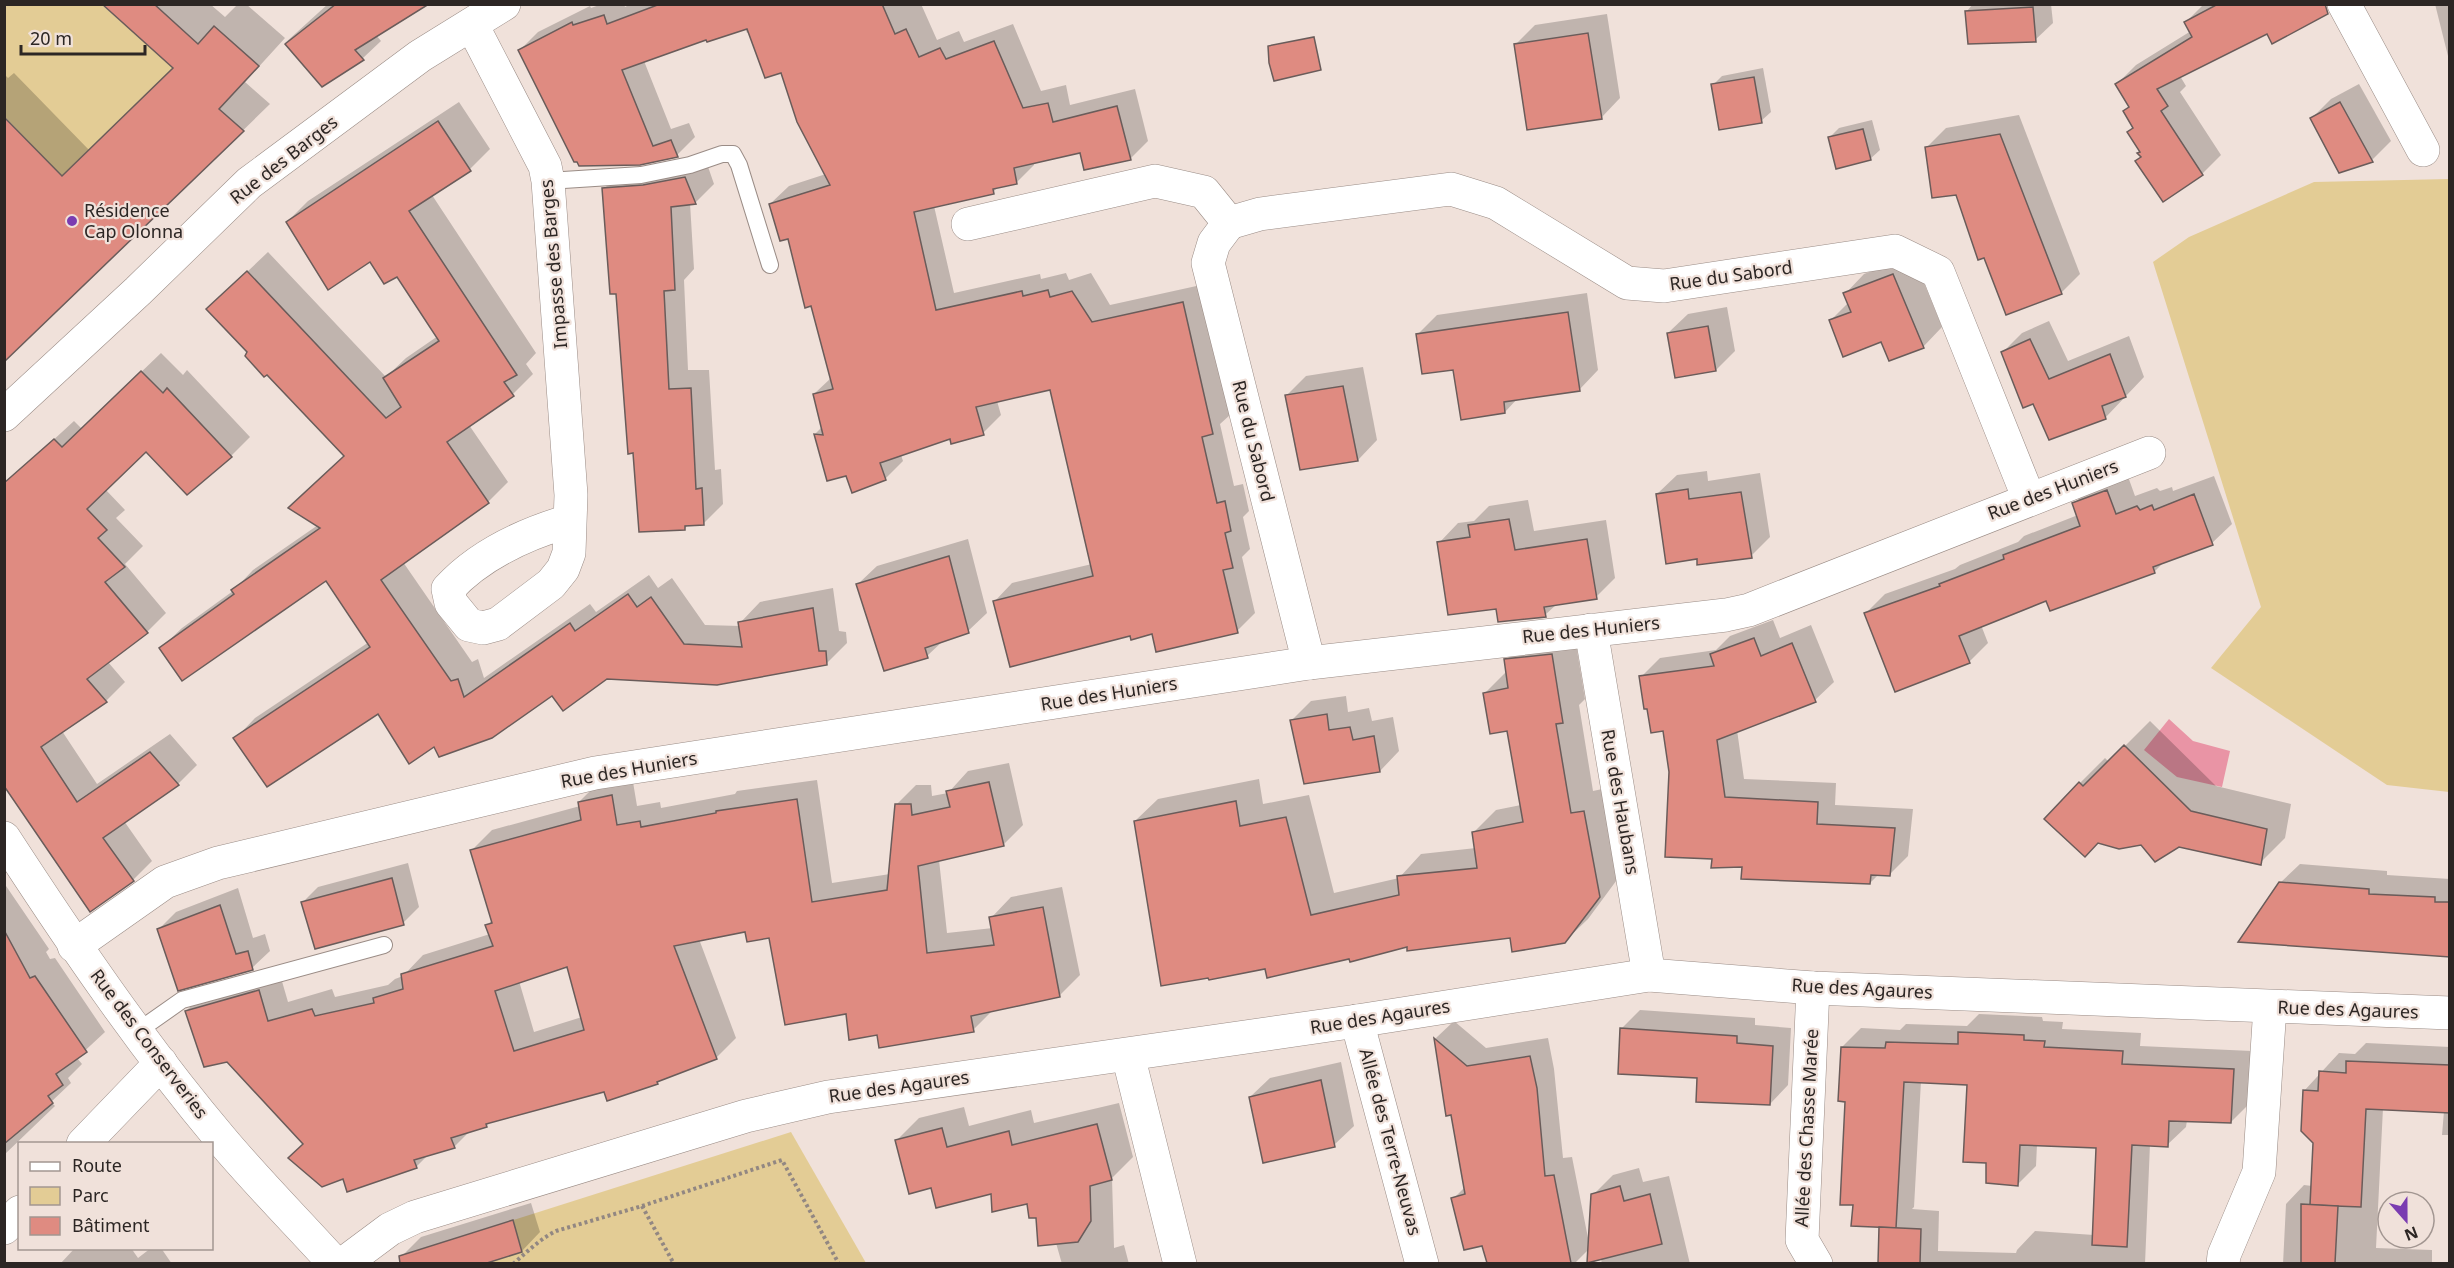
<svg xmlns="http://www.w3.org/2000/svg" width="2454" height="1268" font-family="'Noto Sans',sans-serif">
  <rect width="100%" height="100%" fill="#f0e1da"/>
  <g fill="#e3cc95">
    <polygon points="5,5 102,5 180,73 59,187 29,142 5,117"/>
    <polygon points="2449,179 2450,179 2449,792 2387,785 2211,668 2261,607 2153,262 2189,237 2314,182"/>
    <polygon points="791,1132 866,1263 414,1264 419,1250"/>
  </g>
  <polygon fill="#e994a5" points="2169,719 2193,741 2230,751 2222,787 2177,777 2144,750"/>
  <g fill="#0003" fill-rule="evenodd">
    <polygon points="104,4 210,4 225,17 238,4 246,4 285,38 245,82 270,104 73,296 4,358 4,74 8,78 14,73 90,151 175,68"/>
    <polygon points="328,4 417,4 376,35 381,41 363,58 322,85 285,43"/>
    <polygon points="602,4 624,4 625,7 631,4 921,4 937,40 959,31 964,42 1013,24 1041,91 1066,85 1070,105 1135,89 1148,141 1130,159 1081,151 1034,162 1034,165 1016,183 999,186 993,192 934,206 954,293 1040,274 1041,279 1066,273 1069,280 1091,273 1110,305 1201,285 1230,415 1220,424 1234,486 1243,484 1249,511 1243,517 1250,549 1242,557 1255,613 1237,631 1131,634 994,602 1012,583 1092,564 1051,388 997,401 1001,415 983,433 951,438 901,455 903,461 885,479 847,474 828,480 815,434 823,426 814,394 831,378 812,304 789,237 770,204 789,186 826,174 782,71 750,32 747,33 745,28 707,38 644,61 671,129 689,123 695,137 677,155 639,163 520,50 538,32 590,6 591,8"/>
    <polygon points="1973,4 2051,4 2053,23 2035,40 1967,11"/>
    <polygon points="2204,4 2327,4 2310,21 2267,32 2180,76 2186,86 2180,92 2221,155 2202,174 2142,157 2142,150 2129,132 2134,127 2130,106 2117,84 2136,65 2191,31 2186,22"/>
    <polygon points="2435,4 2450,4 2450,64"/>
    <polygon points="1607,14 1620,98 1601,118 1515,45 1535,25"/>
    <polygon points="1763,68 1771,112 1761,121 1713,85 1722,76"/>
    <polygon points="2359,84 2391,141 2372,160 2312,118 2331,99"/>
    <polygon points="459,102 490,149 470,169 432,195 536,353 526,364 533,374 513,394 469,425 508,482 488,502 403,562 472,662 478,659 484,678 590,604 596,612 649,575 658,588 672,578 705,625 740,626 740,623 760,602 833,588 839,631 846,632 847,643 826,664 606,678 552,694 435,744 378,712 235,739 255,718 369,642 327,579 161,648 182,628 233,591 253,570 318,525 290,507 345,455 249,352 229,289 268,252 386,377 406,358 438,336 397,275 287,222 308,201"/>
    <polygon points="2019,115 2080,274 2061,293 1926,148 1946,128"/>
    <polygon points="1872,120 1880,150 1870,159 1830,137 1839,128"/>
    <polygon points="705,158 714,184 695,203 690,203 694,269 684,280 688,370 709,370 715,470 721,469 723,504 703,524 688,525 685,528 635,451 604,189 623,169"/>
    <polygon points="1913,256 1942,327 1923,347 1882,340 1831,320 1848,303 1845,294 1864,274"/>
    <polygon points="1587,293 1598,370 1579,390 1518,398 1505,412 1418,334 1437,315"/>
    <polygon points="1727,307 1735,351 1716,370 1668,333 1688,314"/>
    <polygon points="2049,321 2068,361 2129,336 2144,377 2106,417 2034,402 2003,352 2022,333"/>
    <polygon points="161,353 183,375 187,370 250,437 231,456 146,450 105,489 125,510 116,518 143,546 125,564 166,613 147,632 108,662 125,682 106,701 62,731 97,784 170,734 197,765 178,784 124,821 152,861 133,880 4,782 13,477 74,421 82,429"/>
    <polygon points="1363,367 1377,440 1358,460 1287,395 1306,376"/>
    <polygon points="1707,471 1708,481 1760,473 1770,537 1751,556 1657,494 1677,475"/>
    <polygon points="2126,471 2135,496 2157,488 2160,491 2172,487 2173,491 2214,476 2232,524 2212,543 2165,561 2154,572 2047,600 1981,625 1988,643 1969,662 1866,613 1885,594 1955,569 1960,565 2018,542 2024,536 2078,515 2074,504 2093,484"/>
    <polygon points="1528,500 1534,531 1606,520 1615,578 1596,597 1557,604 1545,615 1439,543 1458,523 1474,521 1489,506"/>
    <polygon points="968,539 987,613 968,631 944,640 927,656 858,584 877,566"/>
    <polygon points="1773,620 1780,638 1811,625 1834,682 1815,700 1737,730 1744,779 1836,783 1835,805 1913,809 1908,856 1889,875 1879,874 1870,883 1743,866 1713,858 1670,772 1664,729 1641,677 1660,658 1716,650 1730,636"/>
    <polygon points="1574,632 1585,699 1579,705 1593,791 1607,788 1622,873 1588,919 1564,942 1511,936 1408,945 1350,957 1266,967 1135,821 1158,799 1259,779 1263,804 1309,795 1334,893 1399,878 1421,854 1476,848 1473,833 1496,810 1521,805 1508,729 1485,693 1507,671 1506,660 1529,637"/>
    <polygon points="1346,696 1348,712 1369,708 1372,721 1393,717 1399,751 1380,771 1292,720 1311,701"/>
    <polygon points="2150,721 2216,786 2291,804 2285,838 2260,863 2179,846 2156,860 2080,783 2105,758 2109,762"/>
    <path d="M1009,763l14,62 -20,20 -64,15 8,73 46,-5 -2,-10 20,-21 51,-10 18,88 -20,20 -67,15 -20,20 -95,4 -31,-22 -77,-75 -23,-7 -48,9 37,99 -20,20 -55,21 -4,4 -52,7 -114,31 -5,5 -16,5 -16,16 -25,7 -13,13 -72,10 -39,-33 -119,-133 20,-20 73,-20 9,31 44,-13 3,8 53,-12 7,-6 8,-3 20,-21 67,-21 -3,-8 5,-6 -20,-70 20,-20 88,-24 -1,-4 20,-20 33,-6 5,30 23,-4 1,6 74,-14 2,-3 80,-11 15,103 58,-9 6,-69 20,-20h15l1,11 16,-3 20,-22zM568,966l14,51 -48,15 -15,-51z"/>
    <polygon points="408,863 419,907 403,923 302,903 318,887"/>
    <polygon points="2300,864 2387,871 2387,875 2450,879 2450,956 2280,883"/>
    <polygon points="4,883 49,949 46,952 50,959 55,958 105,1032 77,1058 82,1064 68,1078 71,1083 51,1102 55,1106 4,1155"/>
    <polygon points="238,888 253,938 265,934 270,951 252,968 158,930 176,912"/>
    <polygon points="1640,1010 1755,1018 1755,1025 1791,1028 1788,1085 1770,1104 1699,1077 1622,1028"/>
    <path d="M1979,1014l63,3 1,4 20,1 -1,7 79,4 -1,13 112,5 -2,52 -19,19 -44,-2 -1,7 -19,18 -17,-1 -5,120h-265v-36l-26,-24 -12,-157 19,-19 39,2 6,-6 61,2zM1921,1081l48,2 19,78 29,24 19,-19 1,-22 61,3 -4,88 -59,-4 -18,19 -1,3 -78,-2 1,-40 -27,-2 2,-2z"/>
    <polygon points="1454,1021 1486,1048 1548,1038 1554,1069 1563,1158 1572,1157 1589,1243 1593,1195 1613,1175 1639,1168 1643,1182 1669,1176 1690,1264 1602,1264 1601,1259 1589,1262 1590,1248 1574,1264 1489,1264 1484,1244 1453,1199 1465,1187 1452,1113 1448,1114 1436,1038"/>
    <polygon points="2366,1043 2450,1047 2450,1135 2442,1135 2444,1111 2383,1108 2376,1248 2432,1250 2432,1264 2283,1264 2286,1204 2304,1185 2312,1186 2314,1143 2304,1091 2339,1053 2355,1054"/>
    <polygon points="1341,1062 1354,1126 1334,1145 1250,1097 1270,1078"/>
    <polygon points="1119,1103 1133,1157 1112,1178 1114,1248 1124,1245 1129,1264 1062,1264 1056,1243 1028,1202 992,1192 932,1186 897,1140 919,1118 964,1107 969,1126 1031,1110 1034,1123"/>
    <polygon points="531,1203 540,1232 522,1251 482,1264 422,1264 403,1255 421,1237"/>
    <polygon points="75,1248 131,1248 138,1258 151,1248 161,1248 172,1264 60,1264"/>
  </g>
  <g fill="#df8b81" stroke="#6a5c5a" stroke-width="1.5" fill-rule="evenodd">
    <polygon points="102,4 154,4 198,44 214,26 259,66 219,109 244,131 4,362 4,117 62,176 173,68"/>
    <polygon points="336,4 429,4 355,50 364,60 322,87 285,44"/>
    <polygon points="660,4 882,4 895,34 906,29 919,57 940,48 946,59 994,41 1023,108 1048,103 1053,122 1117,106 1131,160 1084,170 1080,153 1014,168 1017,184 993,189 994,194 914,212 936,310 1022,291 1023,296 1048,290 1050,297 1072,291 1092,322 1183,302 1213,434 1202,437 1217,503 1225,501 1231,531 1225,533 1233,568 1223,570 1238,633 1156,652 1152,634 1131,640 1130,636 1010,667 993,601 1093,576 1050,390 976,407 984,435 951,444 950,439 880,463 886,480 852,493 846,476 827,481 814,434 823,435 813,394 833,389 811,306 805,308 788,239 780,241 769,204 830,185 797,122 781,73 765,78 747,29 707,42 706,40 622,70 653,146 671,140 678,157 640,165 579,166 577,162 574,162 518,50 572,22 573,25 604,15 607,24"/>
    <polygon points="2218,4 2325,4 2328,14 2272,44 2267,34 2157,89 2168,106 2161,111 2203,175 2163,202 2135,161 2141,157 2137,153 2140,152 2127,132 2133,128 2123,111 2129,107 2115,84 2192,37 2184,22"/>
    <polygon points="2033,7 2036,42 1968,44 1965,11"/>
    <polygon points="1588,33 1602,119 1527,130 1514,44"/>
    <polygon points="1314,37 1321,70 1274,81 1269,63 1268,46"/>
    <polygon points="1754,77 1762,123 1719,130 1711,84"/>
    <polygon points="2340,102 2373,162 2339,173 2310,118"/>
    <polygon points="438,121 471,171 409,211 517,375 504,382 514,396 447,442 489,503 381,580 451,681 458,679 464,697 570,623 575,631 628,594 637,607 651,597 684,644 742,647 738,622 813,608 819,651 826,651 827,665 717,685 607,679 563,711 552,696 492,738 439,757 434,747 409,764 378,714 267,787 233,738 370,647 326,581 182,681 159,648 234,594 231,590 320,528 288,508 344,456 267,375 264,377 245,356 247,352 206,309 247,271 386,418 401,407 383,378 439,341 397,277 384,284 370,262 328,290 286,222"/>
    <polygon points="1863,129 1871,160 1836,169 1828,137"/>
    <polygon points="2000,134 2062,294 2006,315 1984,258 1978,260 1956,195 1932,198 1925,147"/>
    <polygon points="685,177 696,204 671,207 675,290 664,291 669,389 691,388 696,489 702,488 704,525 685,526 685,530 639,532 633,453 628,454 616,294 610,294 602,188 643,185"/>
    <polygon points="1893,274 1924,348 1889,361 1881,342 1843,357 1829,320 1851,312 1843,293"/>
    <polygon points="1568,312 1580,391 1504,402 1505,413 1461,420 1453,370 1422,374 1416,334"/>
    <polygon points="1708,326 1716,371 1675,378 1667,333"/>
    <polygon points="2030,339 2049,379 2110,354 2126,397 2102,406 2106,419 2049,440 2033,404 2023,408 2001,352"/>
    <polygon points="141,371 163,393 167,388 232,457 187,495 146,452 87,509 107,530 98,538 125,567 105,582 148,633 87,679 107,702 41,747 77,802 150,752 179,785 103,838 134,881 90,912 4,786 4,483 54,439 62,447"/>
    <polygon points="1343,386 1358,461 1300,470 1285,395"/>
    <polygon points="1688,489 1689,499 1741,492 1752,558 1697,565 1697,559 1666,564 1656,494"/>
    <polygon points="2107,490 2116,514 2137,506 2140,510 2152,505 2154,510 2194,494 2213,545 2153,567 2155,573 2050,611 2046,601 1959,636 1970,663 1895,692 1864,613 1940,586 1939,584 2004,559 2003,555 2080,526 2072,503"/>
    <polygon points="1509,519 1515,550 1587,539 1597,599 1544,607 1546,617 1498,622 1496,609 1448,615 1437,542 1470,537 1468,525"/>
    <polygon points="949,556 969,633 925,648 928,658 884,671 856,584"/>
    <polygon points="1754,638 1761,656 1792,643 1816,702 1717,740 1725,797 1818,802 1817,824 1895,828 1890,876 1871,875 1870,884 1741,879 1742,867 1711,868 1712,859 1665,857 1669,772 1663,731 1651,733 1647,709 1644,709 1639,676 1714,666 1710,654"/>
    <polygon points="1552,654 1563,723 1556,724 1571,813 1584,811 1600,897 1565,943 1512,952 1510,938 1407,951 1407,947 1350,962 1349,959 1267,978 1265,969 1209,980 1208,978 1161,986 1134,821 1236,801 1240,826 1286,817 1311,915 1399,895 1397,876 1477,868 1472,832 1523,822 1507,731 1490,734 1483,693 1508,688 1504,659"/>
    <polygon points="1327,714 1329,730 1350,727 1353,740 1374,736 1380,772 1304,784 1290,720"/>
    <polygon points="2124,745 2191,811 2267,829 2261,865 2179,847 2155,862 2141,845 2119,849 2098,843 2085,857 2044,819 2079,782 2083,786"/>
    <path d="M989,782l15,64 -86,20 9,87 67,-8 -5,-28 54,-10 17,90 -89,19 3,16 -95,16 -2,-13 -28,5 -3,-26 -61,11 -16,-87 -22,4 -2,-10 -71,14 43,113 -60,23 1,2 -51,17 -3,-9 -118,32 1,3 -36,11 4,10 -41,12 3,8 -70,24 -4,-13 -21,8 -34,-29 15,-14 -76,-82 -23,5 -19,-56 74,-21 9,31 44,-12 3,7 59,-13 -1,-5 30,-9 -2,-15 92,-28 -8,-21 7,-2 -22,-73 111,-30 -3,-18 34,-7 5,30 23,-4 1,6 75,-14v-2l81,-12 15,103 75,-12 8,-86h16l1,11 38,-8 -4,-16zM567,967l17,63 -70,21 -19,-60z"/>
    <polygon points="392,878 404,925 315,949 301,902"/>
    <polygon points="2279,882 2369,889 2369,894 2435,897 2435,902 2450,902 2450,957 2238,942"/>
    <polygon points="220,905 236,954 248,951 253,970 178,991 157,929"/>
    <polygon points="4,930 30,978 35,976 87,1052 56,1074 63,1085 48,1096 53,1103 4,1144"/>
    <polygon points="1620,1028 1737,1036 1737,1043 1773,1046 1770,1105 1696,1102 1697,1078 1618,1074"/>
    <polygon points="1958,1032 2024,1035 2024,1040 2045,1041 2044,1047 2123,1051 2122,1064 2234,1069 2231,1123 2169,1121 2168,1147 2132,1145 2127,1247 2092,1245 2096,1148 2020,1145 2018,1186 1986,1183 1986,1163 1963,1162 1967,1085 1904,1082 1896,1228 1851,1226 1853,1205 1840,1205 1845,1102 1838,1101 1841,1047 1885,1048 1886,1042 1958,1044"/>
    <polygon points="1434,1038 1467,1066 1530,1056 1537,1088 1545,1176 1554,1175 1571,1263 1487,1263 1482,1246 1464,1250 1451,1198 1465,1194 1451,1115 1446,1116"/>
    <polygon points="2346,1061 2450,1065 2450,1113 2366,1109 2361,1207 2310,1205 2313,1143 2301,1131 2303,1090 2318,1091 2319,1071 2346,1073"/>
    <polygon points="1321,1080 1335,1147 1263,1163 1249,1097"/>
    <polygon points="1097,1124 1112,1180 1090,1186 1091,1221 1078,1242 1038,1246 1036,1218 1029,1218 1027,1204 992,1212 991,1194 936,1208 931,1188 909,1194 895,1140 942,1128 947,1147 1009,1131 1012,1145"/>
    <polygon points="1620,1186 1624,1201 1650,1194 1662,1244 1587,1263 1591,1194"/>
    <polygon points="2301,1204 2338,1206 2335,1263 2301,1263"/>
    <polygon points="513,1220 522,1252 487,1263 400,1263 399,1256"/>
    <polygon points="1879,1227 1921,1229 1920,1263 1878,1263"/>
  </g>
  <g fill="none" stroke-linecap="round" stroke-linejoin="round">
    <g stroke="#9a8c86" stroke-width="18">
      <g id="lane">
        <polyline points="548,181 641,175 690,165 722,154 733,154 739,165 770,265"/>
        <polyline points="138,1031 182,1000 384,945"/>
      </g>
    </g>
    <g stroke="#9a8c86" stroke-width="34">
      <g id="street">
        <polyline points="2344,4 2423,150"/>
        <path d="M472,25l73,141 3,15 23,314 -2,58 -6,16 -12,15 -53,40 -15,4 -14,-3 -18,-22 -3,-14c32,-35 77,-55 121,-68"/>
        <polyline points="1229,223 1214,243 1208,263 1309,663"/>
        <polyline points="968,224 1155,181 1204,192 1229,223 1260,214 1451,189 1496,203 1627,283 1664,286 1895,251 1938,272 2029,499"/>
        <polyline points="4,415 138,291 249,183 420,56 504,4"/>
        <polyline points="1591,630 1649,975"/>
        <polyline points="74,946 165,882 218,863 595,773 1309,663 1726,615 1749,610 2149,453"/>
        <polyline points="1813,988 1802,1240 1816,1264"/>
        <polyline points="1357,1021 1422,1264"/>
        <polyline points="1128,1055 1180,1264"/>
        <polyline points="83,1144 161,1063"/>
        <polyline points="4,1228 20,1212"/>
        <polyline points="343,1264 390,1229 415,1217 746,1116 828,1097 1357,1021 1649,975 1813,988 2450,1013"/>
        <polyline points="2223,1264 2224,1255 2259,1172 2270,1007"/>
      </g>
    </g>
    <g stroke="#9a8c86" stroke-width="34">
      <path id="secondary" d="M4,838c67,103 137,206 217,301 36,43 76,83 114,125"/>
    </g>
    <g stroke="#928782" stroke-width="4" stroke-dasharray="3 3" stroke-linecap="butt">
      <polyline points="642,1206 674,1264"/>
      <path d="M513,1264c14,-12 27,-25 43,-33l86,-25 140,-46 57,104"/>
    </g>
    <use href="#lane" stroke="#fff" stroke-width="16"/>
    <use href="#street" stroke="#fff" stroke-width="33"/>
    <use href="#secondary" stroke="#fff" stroke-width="33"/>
  </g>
  <circle fill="#7a3cb1" stroke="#f0e1da" stroke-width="2" cx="72" cy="221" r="6"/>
  <g text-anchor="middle" stroke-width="4.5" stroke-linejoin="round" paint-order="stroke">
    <g font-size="18" fill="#2c2624" stroke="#f0e1da">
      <text transform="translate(284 160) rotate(-38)" y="6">Rue des Barges</text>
      <text transform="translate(554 264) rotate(-95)" y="6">Impasse des Barges</text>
      <text transform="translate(1731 276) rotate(-8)" y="6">Rue du Sabord</text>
      <text transform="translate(1253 441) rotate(76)" y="6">Rue du Sabord</text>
      <text transform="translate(2053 490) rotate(-21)" y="6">Rue des Huniers</text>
      <text transform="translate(1591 630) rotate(-6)" y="6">Rue des Huniers</text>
      <text transform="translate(1109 694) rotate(-9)" y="6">Rue des Huniers</text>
      <text transform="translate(629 770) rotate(-10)" y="6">Rue des Huniers</text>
      <text transform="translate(1620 802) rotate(80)" y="6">Rue des Haubans</text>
      <text transform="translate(1862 989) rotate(3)" y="6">Rue des Agaures</text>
      <text transform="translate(2348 1010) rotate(2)" y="6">Rue des Agaures</text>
      <text transform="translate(1380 1017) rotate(-9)" y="6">Rue des Agaures</text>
      <text transform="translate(149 1044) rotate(53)" y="6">Rue des Conserveries</text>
      <text transform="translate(899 1087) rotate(-8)" y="6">Rue des Agaures</text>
      <text transform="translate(1807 1128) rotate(-87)" y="6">Allée des Chasse Marée</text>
      <text transform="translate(1390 1142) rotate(75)" y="6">Allée des Terre-Neuvas</text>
    </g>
    <g font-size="18" fill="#2c2624" stroke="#f0e1da" text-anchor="start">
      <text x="84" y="217">Résidence<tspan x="84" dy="21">Cap Olonna</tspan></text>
    </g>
  </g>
  <rect width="2454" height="1268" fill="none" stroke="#2c2624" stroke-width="12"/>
  <rect x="18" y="1142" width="195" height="108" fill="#f0e1da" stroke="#a29691" stroke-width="1.5"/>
  <rect x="30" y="1162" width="30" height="9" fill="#ffffff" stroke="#a29691" stroke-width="1.5"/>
  <text x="72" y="1172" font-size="18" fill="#2c2624">Route</text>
  <rect x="30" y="1187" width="30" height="18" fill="#e3cc95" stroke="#a29691" stroke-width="1.5"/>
  <text x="72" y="1202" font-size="18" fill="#2c2624">Parc</text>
  <rect x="30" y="1217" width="30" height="18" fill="#df8b81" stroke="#a29691" stroke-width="1.5"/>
  <text x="72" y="1232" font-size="18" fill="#2c2624">Bâtiment</text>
  <g transform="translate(2406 1220) rotate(159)"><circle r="28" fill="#f0e1da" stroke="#a29691" stroke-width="1.5"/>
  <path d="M0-4.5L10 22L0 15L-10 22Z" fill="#7a3cb1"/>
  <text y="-9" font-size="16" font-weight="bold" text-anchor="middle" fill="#2c2624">N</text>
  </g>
  <path d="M21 45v9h124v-9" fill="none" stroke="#2c2624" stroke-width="3"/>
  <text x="30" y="45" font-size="18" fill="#2c2624" stroke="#f0e1da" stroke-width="4.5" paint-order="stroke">20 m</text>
</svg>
